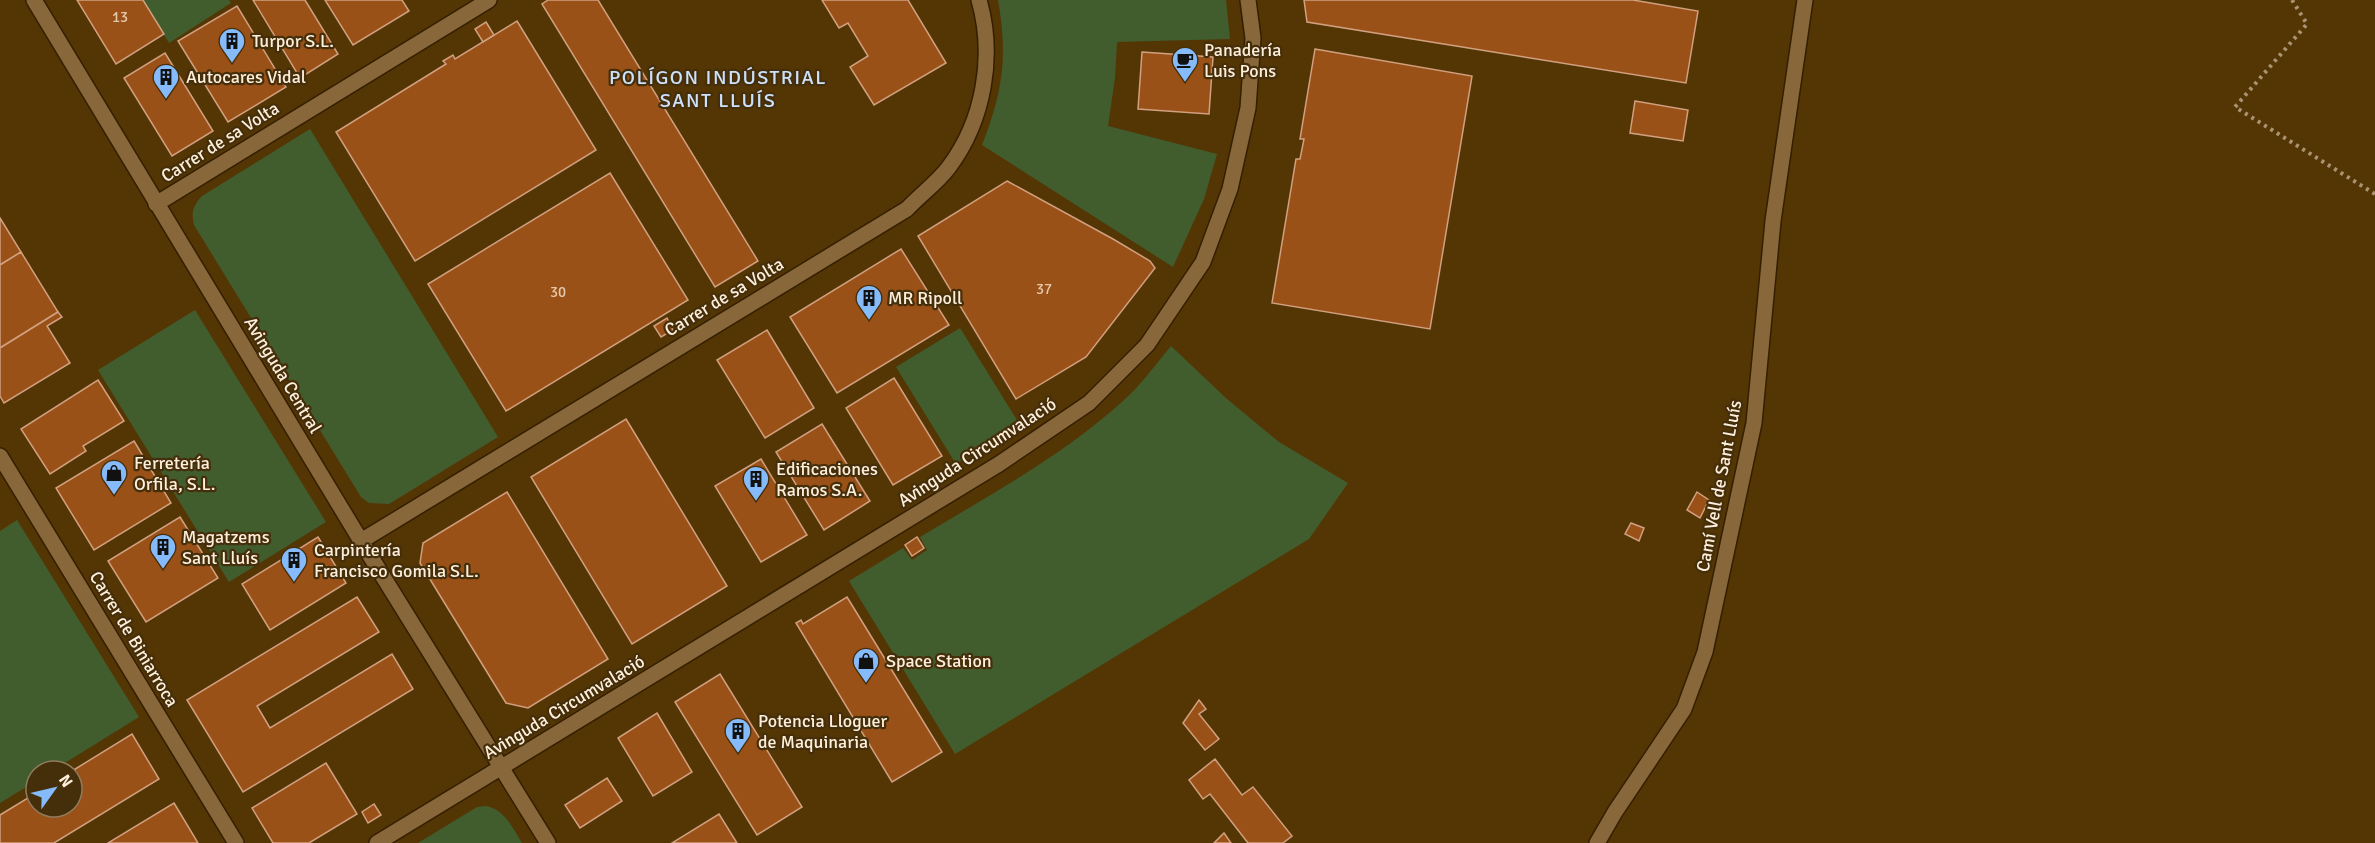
<svg xmlns="http://www.w3.org/2000/svg" width="2375" height="843" font-family="Signika,sans-serif">
  <rect width="100%" height="100%" fill="#543604"/>
  <g fill="#415d2e">
    <polygon points="143,0 229,0 231,3 169,43"/>
    <path d="M998,0h228l4,39 -113,3 -2,36 -7,48 109,28 -13,45 -31,68 -191,-122c21,-54 26,-88 16,-145z"/>
    <path d="M310,129l188,308 -109,67 -20,-1 -8,-6 -167,-272c-3,-13 -1,-19 8,-29z"/>
    <polygon points="195,310 326,522 229,582 98,370"/>
    <polygon points="960,328 1020,425 956,464 896,367"/>
    <path d="M1171,346l56,53 52,43 69,41 -39,56 -354,215 -106,-173 54,-33 9,12 15,-10 -7,-13c70,-42 142,-81 203,-136 18,-16 33,-37 48,-55z"/>
    <polygon points="17,520 139,717 52,771 36,771 36,781 0,803 0,531"/>
    <path d="M486,806c19,4 26,21 36,37h-104l59,-36z"/>
  </g>
  <g fill="#9a5117" stroke="#d1a080" stroke-width="1.5">
    <polygon points="77,0 143,0 164,34 116,64"/>
    <polygon points="253,0 305,0 338,54 300,78"/>
    <polygon points="325,0 402,0 409,11 353,45"/>
    <polygon points="548,0 598,0 758,261 715,287 542,4"/>
    <polygon points="822,0 908,0 946,63 874,105 850,67 868,56 848,23 839,28"/>
    <polygon points="1304,0 1633,0 1698,11 1686,83 1307,22"/>
    <polygon points="237,6 286,87 228,122 178,41"/>
    <polygon points="517,21 596,150 415,261 336,132 446,64 443,61 453,55 455,59"/>
    <polygon points="486,22 494,35 483,42 475,29"/>
    <polygon points="1315,49 1472,76 1430,329 1272,303 1296,159 1300,159 1304,139 1300,139"/>
    <polygon points="1142,52 1213,57 1209,114 1138,109"/>
    <polygon points="165,53 213,131 172,156 124,78"/>
    <polygon points="1635,101 1688,110 1683,141 1630,133"/>
    <polygon points="610,173 688,300 506,411 428,284"/>
    <polygon points="1007,181 1113,239 1150,261 1155,268 1086,357 1016,399 918,236"/>
    <polygon points="0,218 21,252 0,265"/>
    <polygon points="901,249 949,325 837,393 790,317"/>
    <polygon points="21,252 58,312 0,348 0,265"/>
    <polygon points="58,312 62,317 47,326 70,363 4,403 0,396 0,348"/>
    <polygon points="667,318 673,330 661,337 654,326"/>
    <polygon points="767,330 814,408 765,438 717,360"/>
    <polygon points="894,378 942,456 893,485 846,408"/>
    <polygon points="98,380 124,421 83,446 86,451 50,474 21,429"/>
    <polygon points="626,419 727,586 632,644 531,477"/>
    <polygon points="822,424 870,501 824,530 776,452"/>
    <polygon points="134,441 171,503 94,550 56,488"/>
    <polygon points="761,459 807,535 761,562 715,486"/>
    <polygon points="507,492 608,659 528,708 506,703 420,563 423,543"/>
    <polygon points="1697,492 1709,500 1700,518 1687,510"/>
    <polygon points="180,517 218,578 146,622 108,561"/>
    <polygon points="1631,523 1644,528 1639,541 1625,534"/>
    <polygon points="318,537 346,583 270,630 242,584"/>
    <polygon points="917,537 924,548 912,556 905,545"/>
    <polygon points="357,597 379,632 257,706 270,728 392,654 413,689 243,792 187,700"/>
    <polygon points="847,597 942,752 892,782 796,623 801,620 803,624"/>
    <polygon points="720,674 802,807 757,835 675,702"/>
    <polygon points="1199,700 1206,709 1199,714 1219,739 1205,750 1183,723"/>
    <polygon points="657,713 692,772 653,796 618,738"/>
    <polygon points="132,734 159,779 54,843 0,843 0,815 36,793 36,807 72,807 72,771"/>
    <polygon points="1215,759 1242,795 1253,787 1292,836 1283,843 1248,843 1210,794 1203,799 1189,780"/>
    <polygon points="326,763 357,814 309,843 273,843 252,808"/>
    <polygon points="607,778 622,801 580,828 565,805"/>
    <polygon points="174,803 198,843 108,843"/>
    <polygon points="374,804 381,815 368,823 362,812"/>
    <polygon points="719,814 737,843 672,843"/>
    <polygon points="1224,833 1231,843 1214,843"/>
  </g>
  <g fill="none" stroke-linecap="round" stroke-linejoin="round">
    <g stroke="#351f00" stroke-width="18">
      <g id="minor">
        <polyline points="34,0 361,541 548,843"/>
        <polyline points="156,204 489,0"/>
        <polyline points="0,456 236,843"/>
        <path d="M361,541l546,-332c13,-14 31,-27 42,-42 35,-47 46,-111 30,-167"/>
        <polyline points="377,843 999,464 1089,403 1147,345 1203,262 1230,189 1248,108 1253,38 1248,0"/>
        <polyline points="1597,843 1615,812 1684,709 1705,652 1754,423 1773,221 1805,0"/>
      </g>
    </g>
    <polyline stroke="#ab9473" stroke-width="4" stroke-dasharray="3 4.5" stroke-linecap="butt" points="2292,0 2307,24 2235,107 2375,194"/>
    <use href="#minor" stroke="#88673b" stroke-width="15"/>
  </g>
  <defs>
    <g id="building-pin" transform="scale(1.35)"><path d="M0 17L-7.5 6A9.5 9.5 0 1 1 7.5 6Z" fill="#86bbfb" stroke="#452e0a"/><path d="M-4-6H4V6H1V3H-1V6H-4ZM-2.5-4.3h1.7v1.8h-1.7ZM.8-4.3h1.7v1.8H.8ZM-2.5-1h1.7V.8h-1.7ZM.8-1h1.7V.8H.8Z" fill="#111"/></g>
    <g id="cafe-pin" transform="scale(1.35)"><path d="M0 17L-7.5 6A9.5 9.5 0 1 1 7.5 6Z" fill="#86bbfb" stroke="#452e0a"/><path d="M-5.5-4.5H6V0H3Q3 3.5 0 3.5H-2.5Q-5.5 3.5-5.5 0ZM3-3.2v2h1.7v-2ZM-6 4.5H4V6H-6Z" fill="#111"/></g>
    <g id="shop-pin" transform="scale(1.35)"><path d="M0 17L-7.5 6A9.5 9.5 0 1 1 7.5 6Z" fill="#86bbfb" stroke="#452e0a"/><path d="M-5-2.5h2.3a2.7 3.5 0 0 1 5.4 0H5L5.5 6h-11ZM-1.5-2.5h3a1.5 2.3 0 0 0-3 0Z" fill="#111"/></g>
  </defs>
  <g fill-rule="evenodd">
    <use href="#building-pin" x="232" y="41"/>
    <use href="#cafe-pin" x="1185" y="60"/>
    <use href="#building-pin" x="166" y="77"/>
    <use href="#building-pin" x="869" y="298"/>
    <use href="#shop-pin" x="114" y="473"/>
    <use href="#building-pin" x="756" y="479"/>
    <use href="#building-pin" x="163" y="547"/>
    <use href="#building-pin" x="294" y="560"/>
    <use href="#shop-pin" x="866" y="661"/>
    <use href="#building-pin" x="738" y="731"/>
  </g>
  <g text-anchor="middle" stroke-width="4.5" stroke-linejoin="round" paint-order="stroke">
    <g font-size="15" fill="#e5c8ac">
      <text x="120" y="22">13</text>
      <text x="1044" y="294">37</text>
      <text x="558" y="297">30</text>
    </g>
    <g font-size="18" fill="#feefdd" stroke="#452e0a" text-anchor="start">
      <text x="252" y="47">Turpor S.L.</text>
      <text x="1204" y="56">Panadería<tspan x="1204" dy="21">Luis Pons</tspan></text>
      <text x="186" y="83">Autocares Vidal</text>
      <text x="888" y="304">MR Ripoll</text>
      <text x="134" y="469">Ferretería<tspan x="134" dy="21">Orfila, S.L.</tspan></text>
      <text x="776" y="475">Edificaciones<tspan x="776" dy="21">Ramos S.A.</tspan></text>
      <text x="182" y="543">Magatzems<tspan x="182" dy="21">Sant Lluís</tspan></text>
      <text x="314" y="556">Carpintería<tspan x="314" dy="21">Francisco Gomila S.L.</tspan></text>
      <text x="886" y="667">Space Station</text>
      <text x="758" y="727">Potencia Lloguer<tspan x="758" dy="21">de Maquinaria</tspan></text>
    </g>
    <g font-size="18" fill="#feefdd" stroke="#452e0a">
      <text transform="translate(220 142) rotate(-32)" y="6">Carrer de sa Volta</text>
      <text transform="translate(724 297) rotate(-31)" y="6">Carrer de sa Volta</text>
      <text transform="translate(283 375) rotate(59)" y="6">Avinguda Central</text>
      <text transform="translate(977 452) rotate(-33)" y="6">Avinguda Circumvalació</text>
      <text transform="translate(1719 486) rotate(-79)" y="6">Camí Vell de Sant Lluís</text>
      <text transform="translate(134 639) rotate(59)" y="6">Carrer de Biniarroca</text>
      <text transform="translate(564 707) rotate(-31)" y="6">Avinguda Circumvalació</text>
    </g>
    <g font-size="20" letter-spacing="1.5" fill="#cde1fa" stroke="#452e0a">
      <text x="718" y="84">POLÍGON INDÚSTRIAL<tspan x="718" dy="23">SANT LLUÍS</tspan></text>
    </g>
  </g>
  <g transform="translate(54 789) rotate(56)"><circle r="28" fill="#452e0a" stroke="#8f7b5e" stroke-width="1.5"/>
  <path d="M0-4.5L10 22L0 15L-10 22Z" fill="#86bbfb"/>
  <text y="-9" font-size="16" font-weight="bold" text-anchor="middle" fill="#feefdd">N</text>
  </g>
</svg>
